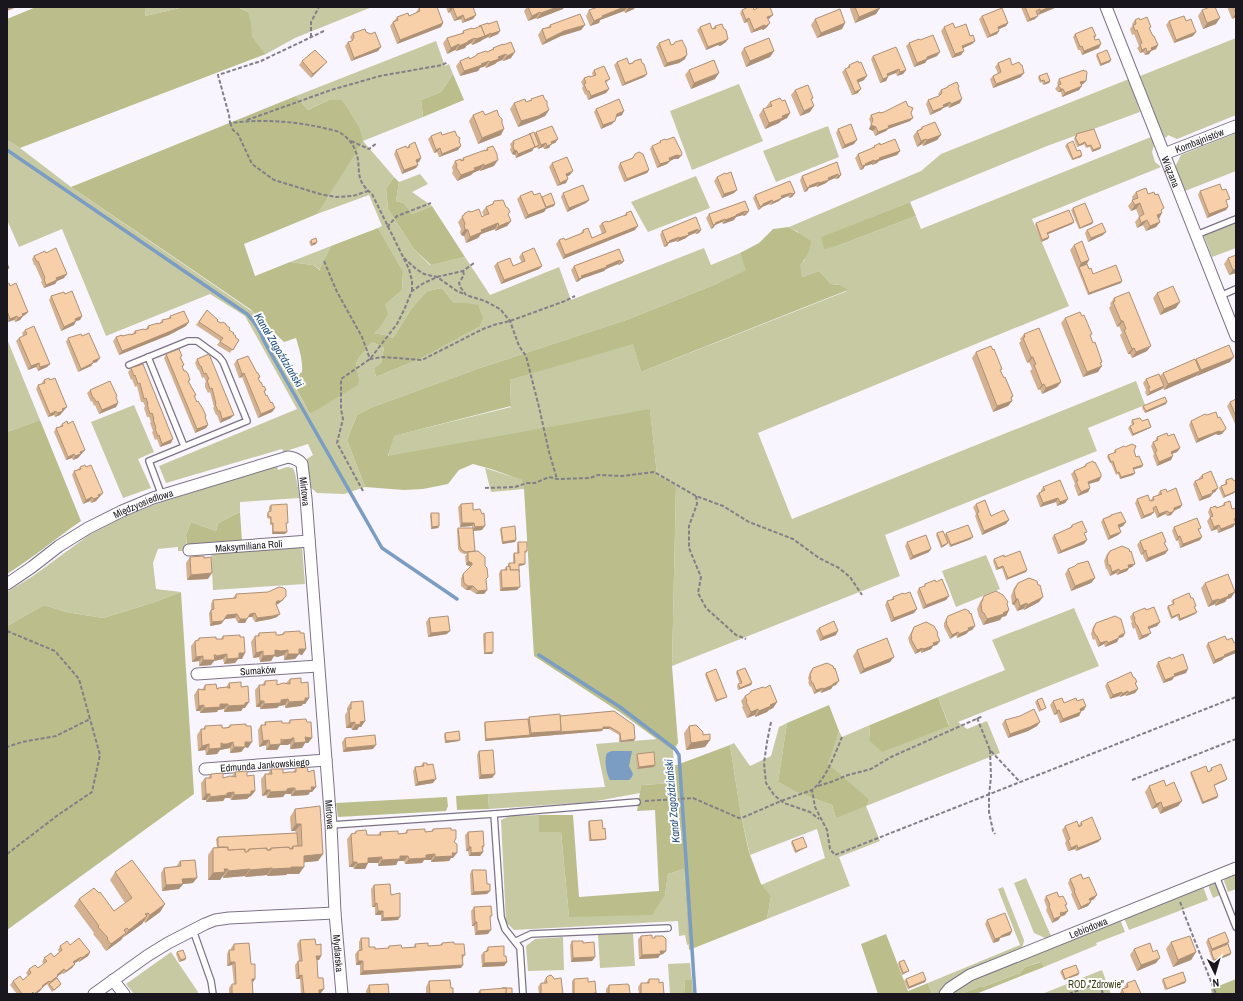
<svg xmlns="http://www.w3.org/2000/svg" width="1243" height="1001" font-family="'Archivo Narrow',sans-serif">
  <rect width="100%" height="100%" fill="#f9f5fe"/>
  <g fill="#c7c9a2">
    <polygon points="146,7 184,7 145,16"/>
    <polygon points="237,7 372,7 295,38 266,54 249,34 248,12"/>
    <polygon points="1236,38 1236,115 1177,139 1168,135 1166,138 1163,135 1140,76"/>
    <polygon points="436,41 445,66 449,64 453,74 441,92 421,100 423,117 363,141 394,177 386,189 388,209 414,249 430,265 465,257 490,295 559,267 571,300 704,248 711,265 740,253 747,270 716,284 629,319 480,368 370,408 357,415 347,440 365,487 344,494 317,493 310,487 306,465 307,459 313,455 308,444 283,452 282,449 166,483 159,466 297,409 245,316 210,294 106,336 62,229 19,247 7,220 7,140 20,148 71,187 253,312 310,414 359,378 356,364 358,359 372,342 384,348 381,363 374,368 376,377 422,358 479,327 466,303 454,303 442,288 427,291 411,309 393,338 385,335 373,333 385,305 402,290 403,271 378,228 382,226 369,195 317,214 311,193 329,100 308,110 296,96"/>
    <polygon points="1129,79 1140,112 1047,146 910,202 822,237 824,248 837,246 916,216 921,229 1151,137 1154,145 1152,152 1155,162 1161,167 1032,219 1069,306 758,433 792,519 1136,381 1145,405 1088,428 1097,451 885,535 900,576 672,666 676,487 657,475 650,410 388,457 393,436 511,407 510,380 633,343 641,372 847,291 840,285 831,284 819,271 802,277 799,265 805,260 798,232 789,227 921,171 941,154"/>
    <polygon points="739,84 763,141 692,170 670,111"/>
    <polygon points="828,126 839,157 776,182 763,151"/>
    <polygon points="1236,133 1236,171 1185,191 1175,167 1181,155"/>
    <polygon points="420,174 428,184 412,192 432,206 412,214 404,203 396,201 399,182"/>
    <polygon points="696,176 710,208 648,232 631,202"/>
    <polygon points="1236,223 1236,248 1212,257 1204,236"/>
    <polygon points="331,246 328,252 321,270 313,265 290,262"/>
    <polygon points="7,339 40,420 7,432"/>
    <polygon points="134,405 154,452 138,459 151,488 123,498 91,422"/>
    <polygon points="277,466 278,470 287,467 293,468 295,473 300,498 240,502 240,512 218,523 216,531 191,522 186,535 187,547 186,551 178,551 178,547 158,549 153,563 156,589 181,592 155,602 103,618 66,612 44,605 7,626 7,592 33,576 89,535 120,519 156,504"/>
    <polygon points="485,468 523,480 524,489 491,492"/>
    <polygon points="302,546 305,584 213,590 211,551"/>
    <polygon points="986,555 1000,589 956,607 942,571"/>
    <polygon points="1074,608 1099,666 958,722 967,729 987,721 1000,753 866,806 880,841 839,857 850,886 767,919 771,896 761,885 825,858 817,829 750,855 741,815 730,745 734,743 750,766 771,756 779,727 787,723 778,782 796,792 832,805 836,818 869,799 827,764 839,731 842,737 870,725 869,740 949,725 938,697 1005,670 992,640"/>
    <polygon points="657,739 673,751 676,783 641,785 640,793 591,802 489,809 488,794 605,787 596,744"/>
    <polygon points="539,815 540,832 561,832 569,917 665,895 668,874 684,869 689,944 687,945 685,935 679,936 678,921 514,930 506,922 501,820 510,816"/>
    <polygon points="1236,873 1236,889 1228,892 1224,881 1226,877"/>
    <polygon points="1026,878 1051,936 1045,938 1034,933 1014,883"/>
    <polygon points="1214,881 1220,895 1213,898 1209,888 1209,883"/>
    <polygon points="1202,886 1204,889 1208,900 1129,930 1124,918"/>
    <polygon points="1003,887 1024,940 1023,945 1020,950 940,994 932,994 928,983 1020,945 998,889"/>
    <polygon points="1120,919 1125,932 1096,943 1097,945 1044,967 1040,962 1025,967 1020,973 983,987 981,986 961,994 955,994 956,990 972,979"/>
    <polygon points="633,933 635,966 600,968 598,935"/>
    <polygon points="563,937 564,970 528,971 526,946 535,939"/>
    <polygon points="171,952 198,992 197,994 134,994 126,984"/>
    <polygon points="690,963 692,980 685,980 684,994 670,994 668,964"/>
    <polygon points="1102,970 1111,994 1042,994"/>
  </g>
  <g fill="#bbbe8b">
    <polygon points="36,7 146,7 145,16 184,7 237,7 248,12 251,23 252,37 266,54 20,148 7,140 7,19"/>
    <polygon points="453,74 464,100 423,117 421,100 441,92"/>
    <path d="M296,96l12,14 21,-10h13l17,27 4,14 -46,73 -73,30 11,32 35,-14 23,3 7,5 8,-18 3,-6 47,-18 25,43 -1,19 -17,15 3,9 -8,13 -6,6 11,2 8,3 18,-29 16,-18 15,-3 12,15h12l12,2 5,13 -4,9 -57,31 -46,19 -2,-9 7,-5 3,-15 -12,-6 -14,17 -2,5 3,14 -1,7 -48,29 -19,-35 11,-7c1,-12 -3,-23 -6,-34l-12,4 -34,-33 -179,-122z"/>
    <polygon points="394,177 399,182 396,201 404,203 412,214 432,206 465,257 431,265 414,249 388,209 386,189"/>
    <polygon points="910,202 916,216 837,246 824,249 821,237"/>
    <path d="M789,227l22,14c-1,10 -4,16 -11,24l2,12 17,-6 12,13 9,1 8,5 -207,82 -8,-28 -123,36 1,26 -117,30 -6,20 262,-47 7,66 19,11 -4,180 6,77 -5,8 -52,-38 -87,-57 -10,-167 -2,-9 -31,-11 -18,-5 -14,6 -11,14 -25,5 -19,1 -39,-3 -18,-47 10,-25 13,-7 110,-40 149,-49 87,-35 30,-14 -6,-17 19,-10 14,-14z"/>
    <path d="M40,420l41,101c-25,17 -48,37 -74,53v-142z"/>
    <polygon points="240,512 242,541 187,545 186,535 191,522 216,531 218,523"/>
    <polygon points="181,592 194,794 7,930 7,626 44,605 66,612 103,618 155,602"/>
    <polygon points="938,697 949,726 882,752 869,740 870,725"/>
    <polygon points="829,705 839,731 828,764 869,799 866,806 836,818 832,805 796,792 778,782 787,723"/>
    <polygon points="730,745 741,815 749,852 761,884 771,896 767,919 689,950 684,869 668,874 665,895 652,915 569,917 561,832 539,832 539,815 573,815 579,897 659,891 655,810 637,811 641,785 675,783 674,766"/>
    <polygon points="488,794 489,809 457,810 456,796"/>
    <polygon points="447,797 448,806 446,811 338,817 336,803"/>
    <polygon points="886,934 908,991 928,983 932,994 878,994 861,944"/>
    <polygon points="1041,962 1044,967 976,994 961,994 981,986 983,987 1020,973 1025,967"/>
    <polygon points="1236,979 1236,994 1212,994 1211,989"/>
    <polygon points="685,980 692,980 693,994 684,994"/>
  </g>
  <path fill="#7b9dc3" d="M612,751h20l-3,15 4,8 -1,3 -3,3h-19c-4,-7 -6,-20 -3,-27z"/>
  <g fill="none" stroke-linecap="round" stroke-linejoin="round">
    <g stroke="#7b9dc3" stroke-width="3.5">
      <path d="M7,150l240,164c9,9 14,18 18,29l117,205 75,51"/>
      <polyline points="539,655 620,707 675,749 679,755 695,994"/>
    </g>
    <g stroke="#7c7287" stroke-width="8">
      <g id="service">
        <polyline points="1196,235 1236,219"/>
        <polyline points="1220,296 1236,289"/>
        <polyline points="148,357 184,446"/>
        <polyline points="129,365 188,341 197,341 219,357 223,362 247,421 149,461 162,496"/>
        <polyline points="494,814 501,917 505,929 520,948 523,994"/>
        <polyline points="331,825 494,814 637,802"/>
        <polyline points="1216,876 1236,927"/>
        <polyline points="193,930 211,981 213,994"/>
        <polyline points="516,941 531,934 668,928"/>
      </g>
    </g>
    <g stroke="#7c7287" stroke-width="13">
      <g id="minor">
        <path id="s1" d="M1106,7l130,329"/>
        <path id="s2" d="M1164,154l72,-28"/>
        <path id="s3" d="M189,550l120,-9"/>
        <path id="s4" d="M7,584l25,-17 27,-21 29,-18 34,-17 31,-13 135,-41c6,1 10,2 14,7l4,34 25,327 4,88 7,81"/>
        <path id="s5" d="M197,674l121,-8"/>
        <path id="s6" d="M205,769l121,-9"/>
        <polyline points="113,980 124,994"/>
        <polyline points="94,994 147,956 168,943 205,924 215,920 229,918 335,913"/>
        <path id="s7" d="M945,994l5,-6 20,-13 266,-107"/>
      </g>
    </g>
    <g stroke="#837f88" stroke-width="2" stroke-dasharray="4 2" stroke-linecap="butt">
      <path d="M324,31l-63,30 -43,14 11,40 1,8c32,-4 63,-2 94,5 6,2 13,2 18,6 5,3 11,10 13,16 8,17 -3,28 17,44l37,75 3,12v10"/>
      <polyline points="311,37 311,22 319,7"/>
      <polyline points="247,120 331,90 380,76 442,65 448,62"/>
      <polyline points="230,123 233,130 238,134 252,164 274,180 320,194 336,197 353,196 368,191"/>
      <polyline points="351,141 369,149 377,143"/>
      <polyline points="387,227 397,216 431,203"/>
      <polyline points="404,258 416,269 424,274 437,277 457,291 464,294"/>
      <polyline points="324,261 337,292 362,337 370,359 383,357 422,360 483,329 497,324 510,321 565,301 575,296"/>
      <polyline points="463,271 464,275 459,283 461,288 466,295 485,301 500,309 510,321 519,346 526,356 539,407 549,452 557,479"/>
      <polyline points="485,488 515,487 527,483 535,483 549,477 557,479 590,478 598,475 622,476 654,472 696,496 723,506 749,522 793,539 819,558 839,568 850,577 862,595"/>
      <polyline points="363,491 337,443 343,419 341,409 341,379 370,359 397,324 404,310 412,291 424,283 437,277 463,271 474,263"/>
      <polyline points="696,496 697,504 689,526 689,548 701,577 698,593 706,608 736,635 746,639"/>
      <polyline points="7,631 55,651 79,679 90,719 56,736 22,742 7,747"/>
      <polyline points="977,718 990,750 1020,782"/>
      <polyline points="771,722 767,742 764,763 766,783 774,795 784,803 810,812 819,819"/>
      <path d="M842,737c-7,17 -16,42 -30,53l3,17 12,23 3,19 5,6 401,-158"/>
      <polyline points="990,750 991,777 989,795 989,812 993,831 995,834"/>
      <polyline points="1132,780 1236,739"/>
      <polyline points="818,786 831,782 848,775 871,769 891,757 983,716"/>
      <polyline points="645,801 693,798 739,818 744,817 781,801 812,790"/>
      <polyline points="7,854 58,815 92,792 100,755 90,719"/>
      <polyline points="1180,902 1183,909"/>
      <polyline points="1183,911 1216,994"/>
      <polyline points="1069,994 1092,985 1101,988 1103,994"/>
    </g>
    <use href="#service" stroke="#fff" stroke-width="5.5"/>
    <use href="#minor" stroke="#fff" stroke-width="11"/>
  </g>
  <g fill="#d4b291">
    <polygon points="446,7 474,7 473,8 476,15 473,19 462,23 461,19 454,21 450,12 448,13"/>
    <polygon points="527,7 564,7 563,9 537,19 536,18 528,21 524,11"/>
    <polygon points="598,7 635,7 634,9 625,13 624,11 600,20 599,23 590,26 586,16 589,10"/>
    <polygon points="851,7 880,7 876,14 855,23 850,9"/>
    <polygon points="1021,7 1057,7 1038,15 1037,13 1035,19 1027,22"/>
    <polygon points="1227,7 1236,7 1236,17 1232,19"/>
    <polygon points="419,8 443,23 441,27 397,44 390,26 393,22 394,21 397,17 409,16 416,13 416,12"/>
    <polygon points="742,10 754,10 770,18 768,19 767,27 763,30 762,29 751,33 747,22 744,23 740,13"/>
    <polygon points="1202,10 1216,24 1203,29 1198,16"/>
    <polygon points="982,16 1008,23 1006,26 999,29 999,31 997,34 987,38 979,19"/>
    <polygon points="815,19 845,23 842,29 817,38 811,25"/>
    <polygon points="1135,20 1140,20 1150,29 1153,36 1158,45 1156,49 1151,51 1149,54 1145,55 1143,52 1140,53 1137,48 1139,46 1134,34 1132,35 1130,29 1133,25 1132,24"/>
    <polygon points="1169,21 1186,21 1193,36 1174,43 1166,25"/>
    <polygon points="488,24 500,31 498,34 489,38 488,37 482,40 481,41 472,45 471,43 466,46 465,48 456,51 455,50 447,54 443,43 447,38 462,33 463,31 473,29"/>
    <polygon points="550,25 585,25 581,30 561,36 542,45 538,35 542,29 548,27"/>
    <polygon points="715,26 726,42 720,46 718,45 706,50 697,30 700,27 712,29"/>
    <polygon points="944,27 955,28 970,36 975,41 972,44 963,48 961,55 952,58 941,31"/>
    <polygon points="366,32 381,47 378,51 351,61 345,46 348,42 352,41 350,37 353,33"/>
    <polygon points="1075,34 1096,36 1094,38 1099,48 1082,55 1080,50 1078,50 1073,37"/>
    <polygon points="920,40 937,56 927,60 925,63 914,67 906,46 909,43"/>
    <polygon points="675,42 685,59 679,63 664,67 656,47 659,43 671,45 674,44"/>
    <polygon points="493,48 511,58 503,61 502,60 497,62 495,64 486,68 485,66 480,68 478,71 460,76 456,66 460,61 470,59 476,56 477,54 487,52 492,49"/>
    <polygon points="744,48 774,51 770,57 746,67 741,53"/>
    <polygon points="1097,54 1110,62 1100,66 1096,56"/>
    <polygon points="873,56 906,70 903,74 897,76 896,73 888,76 886,81 880,83 871,59"/>
    <polygon points="302,61 324,65 311,78 299,65"/>
    <polygon points="634,61 647,74 644,77 622,86 614,65 617,62 629,64 632,63"/>
    <polygon points="998,63 1021,77 993,88 990,79 993,76 998,73 995,67"/>
    <polygon points="849,65 864,80 858,83 858,93 852,95 842,72 845,69 847,68"/>
    <polygon points="594,70 610,79 606,83 609,89 606,93 588,100 586,94 585,95 582,88 583,86 581,82 584,78 590,77 593,76 592,73"/>
    <polygon points="689,70 715,79 691,89 685,75"/>
    <polygon points="1039,76 1050,81 1049,83 1043,85 1042,82 1040,83 1038,78"/>
    <polygon points="1059,79 1086,81 1083,84 1081,85 1079,90 1062,97 1061,92 1058,92 1055,89 1058,85 1057,83"/>
    <polygon points="948,86 958,89 960,103 949,108 948,106 943,108 941,110 930,115 926,104 928,100 939,96 938,94 941,90 946,88"/>
    <polygon points="795,90 813,98 811,101 810,112 800,116 791,95"/>
    <polygon points="531,99 547,105 549,110 545,116 534,121 518,127 510,109 514,103 526,102 529,101"/>
    <polygon points="782,101 790,113 787,118 781,121 779,123 765,129 759,115 763,109 767,108 766,107 770,102"/>
    <polygon points="596,109 622,115 616,117 612,124 601,129 594,112"/>
    <polygon points="880,113 911,113 910,121 888,129 886,131 875,136 873,131 869,129 871,124 869,119 871,115"/>
    <polygon points="473,115 485,115 501,135 478,144 469,121"/>
    <polygon points="922,127 941,135 937,140 923,146 922,144 917,147 913,136 917,131 920,129"/>
    <polygon points="838,129 854,144 842,149 836,133"/>
    <polygon points="536,132 558,139 555,143 551,144 549,148 544,149 543,147 538,149 537,147 534,148 532,151 516,158 515,155 512,154 510,150 511,147 510,144 513,141 534,134"/>
    <polygon points="1076,134 1101,147 1100,149 1092,152 1090,147 1086,148 1084,144 1077,147 1074,139 1075,137 1075,136"/>
    <polygon points="431,136 459,141 458,150 439,157 437,152 434,153 428,139"/>
    <polygon points="666,140 681,156 678,159 674,159 670,161 667,164 657,168 650,149 652,146 659,143 660,141"/>
    <polygon points="1067,144 1082,155 1081,157 1072,160 1065,146"/>
    <polygon points="409,145 421,158 419,162 417,162 418,165 416,168 402,174 394,154 396,150 407,148"/>
    <polygon points="880,145 900,151 897,155 879,161 877,163 872,165 872,164 865,166 863,169 860,170 855,158 858,154 872,148 874,146"/>
    <polygon points="487,148 494,166 480,171 480,170 476,171 473,173 471,175 457,181 452,173 453,171 452,167 455,161 461,161 463,158 485,151"/>
    <polygon points="635,154 649,170 647,173 624,182 618,167 620,163 632,158"/>
    <polygon points="837,162 839,178 836,179 835,178 828,181 826,183 817,187 816,186 809,188 807,191 804,192 800,180 802,176"/>
    <polygon points="552,163 570,175 567,176 566,183 557,186 549,167"/>
    <polygon points="717,177 737,190 734,193 722,198 714,181"/>
    <polygon points="1200,191 1227,203 1228,207 1226,210 1207,218 1198,195"/>
    <polygon points="1136,192 1148,194 1162,212 1158,219 1160,222 1156,227 1146,231 1143,225 1137,228 1135,222 1139,217 1138,214 1136,209 1131,211 1128,206 1133,200 1132,197"/>
    <polygon points="563,193 589,200 586,203 567,212 561,197"/>
    <polygon points="795,193 792,197 789,198 788,196 781,199 779,201 770,205 769,204 762,207 760,209 758,210 753,198 755,195"/>
    <polygon points="534,195 542,197 554,206 546,209 544,212 525,219 517,199 520,196"/>
    <polygon points="494,201 508,214 511,221 507,226 495,231 495,229 481,234 478,238 466,243 464,236 461,235 460,232 461,229 458,222 465,213 482,217 484,216 482,212 486,207 492,204"/>
    <polygon points="745,201 746,215 743,216 743,215 736,217 734,220 723,224 722,222 715,225 713,228 711,229 706,218 709,214"/>
    <polygon points="1073,208 1093,222 1092,224 1079,229 1071,210"/>
    <polygon points="626,213 635,230 563,259 556,244 559,240 565,240 581,233 583,230 592,238 602,234 599,226 602,223 608,222 624,216"/>
    <polygon points="696,217 699,233 696,234 695,233 688,236 686,238 677,242 676,241 669,243 667,246 664,247 660,235 662,231"/>
    <polygon points="1074,222 1072,224 1048,234 1049,237 1048,239 1041,242 1035,225 1036,223"/>
    <polygon points="1087,230 1103,235 1088,242 1085,233"/>
    <polygon points="311,240 316,244 311,246 309,242"/>
    <polygon points="1074,245 1089,260 1087,264 1089,269 1093,274 1121,283 1088,295 1070,250"/>
    <polygon points="619,249 624,261 621,264 618,265 618,264 606,269 604,271 581,279 579,281 576,282 571,270 574,266"/>
    <polygon points="46,253 64,278 57,281 55,284 44,288 41,282 42,281 35,265 34,265 32,259 34,256"/>
    <polygon points="522,253 542,266 539,269 501,284 494,266 497,263 513,266 522,263 519,257"/>
    <polygon points="1228,258 1236,273 1229,275 1224,264"/>
    <polygon points="7,284 10,286 28,312 25,315 23,316 20,320 15,322 14,320 8,322 7,320"/>
    <polygon points="1157,293 1176,308 1160,315 1153,298"/>
    <polygon points="65,294 82,316 80,320 76,321 74,325 61,331 49,300 51,296"/>
    <polygon points="1114,298 1147,351 1132,358 1130,354 1128,354 1120,335 1122,333 1119,326 1117,327 1109,308 1111,305 1110,304"/>
    <polygon points="207,310 217,321 221,323 226,325 235,337 239,340 230,353 217,345 220,341 196,325"/>
    <polygon points="170,316 186,326 169,335 119,355 113,341 116,337 131,335 135,331 145,330 148,326 159,324 162,320 168,319"/>
    <polygon points="1065,318 1090,336 1101,364 1098,372 1083,377 1061,323"/>
    <polygon points="25,330 50,364 47,367 38,371 36,367 28,370 16,341 19,338 23,336 22,333"/>
    <polygon points="1024,334 1061,382 1057,387 1042,394 1040,389 1038,390 1030,371 1032,369 1031,366 1029,362 1027,363 1019,343 1021,341 1020,339"/>
    <polygon points="68,338 97,362 93,363 91,366 78,372 66,342"/>
    <polygon points="976,352 1001,371 1012,401 1008,406 993,412 972,358"/>
    <polygon points="166,354 181,358 184,365 182,367 189,382 196,395 195,397 197,402 206,416 205,418 208,425 206,428 195,433 164,358"/>
    <polygon points="209,354 231,418 220,423 217,415 216,415 213,408 214,407 210,392 208,393 205,387 205,383 206,382 204,377 202,378 199,370 198,370 195,363 197,359"/>
    <polygon points="1196,359 1230,362 1197,376 1197,375 1196,376 1164,390 1163,388 1162,389 1147,396 1145,392 1146,390 1143,383 1146,379 1160,376 1163,373 1195,360"/>
    <polygon points="237,360 257,373 260,377 258,379 260,382 266,390 264,393 266,396 275,408 272,412 258,418 242,377 239,378 234,364"/>
    <polygon points="143,364 171,443 160,447 157,439 155,440 152,432 153,431 150,423 151,422 149,417 147,417 144,408 145,406 143,402 141,402 137,386 135,387 132,379 131,380 128,372 131,368"/>
    <polygon points="44,380 50,380 64,410 63,411 60,415 55,417 54,415 48,417 36,389 38,385 41,384"/>
    <polygon points="90,390 117,396 116,398 118,403 116,407 99,414 95,405 94,406 92,401 91,402 87,393"/>
    <polygon points="1236,399 1236,426 1227,406 1230,402"/>
    <polygon points="1166,404 1145,413 1142,408 1143,406"/>
    <polygon points="1218,418 1225,430 1222,434 1218,435 1216,434 1196,443 1189,425 1191,421"/>
    <polygon points="1132,420 1142,421 1150,428 1132,436 1128,428 1130,426 1132,425 1131,422"/>
    <polygon points="62,424 82,453 80,454 78,458 73,460 72,458 66,460 54,432 56,428 59,427"/>
    <polygon points="1168,436 1180,448 1177,452 1172,454 1171,460 1157,466 1153,456 1154,454 1151,446 1153,442 1155,441 1157,437"/>
    <polygon points="1125,447 1134,451 1136,457 1143,465 1142,467 1133,470 1135,473 1133,475 1120,479 1118,474 1116,475 1111,463 1110,463 1107,457 1108,455 1114,453 1114,451 1115,450"/>
    <polygon points="1086,464 1101,477 1099,481 1089,484 1090,488 1088,492 1078,496 1074,485 1075,484 1071,474 1074,471 1083,467"/>
    <polygon points="80,467 86,467 100,497 99,497 96,501 91,503 90,501 83,504 72,475 74,471 77,470"/>
    <polygon points="1202,475 1218,488 1215,492 1213,493 1210,497 1199,501 1193,484 1195,481 1199,479 1199,478"/>
    <polygon points="1226,480 1234,481 1236,480 1236,490 1234,493 1223,498 1219,488 1221,486 1225,484 1225,482"/>
    <polygon points="1043,487 1068,499 1065,503 1057,506 1056,502 1040,507 1036,496 1039,493 1041,492 1041,490"/>
    <polygon points="1160,491 1167,492 1182,505 1180,508 1174,511 1171,515 1167,516 1165,514 1157,518 1154,510 1153,510 1154,512 1151,515 1141,519 1135,503 1137,499 1150,501 1153,497 1158,495 1158,494"/>
    <polygon points="1224,503 1235,521 1233,527 1218,533 1217,529 1211,531 1207,521 1210,517 1208,512 1210,508 1216,508 1222,506"/>
    <polygon points="461,504 473,510 482,530 473,531 475,551 486,579 487,590 484,594 476,594 470,590 466,590 461,586 461,578 463,574 470,568 470,566 466,565 465,556 467,554 464,554 460,552 458,549 457,530 458,528 472,528 472,526 460,527 458,507"/>
    <polygon points="976,504 991,516 1006,524 982,535 975,516 976,514 973,507"/>
    <polygon points="271,505 286,524 285,534 272,534 272,525 270,525 270,519 267,518 267,514 269,512 269,507"/>
    <polygon points="431,513 439,526 438,528 431,529 430,515"/>
    <polygon points="1111,515 1126,522 1123,526 1119,528 1121,532 1118,535 1108,540 1101,522 1103,519"/>
    <polygon points="1072,525 1085,534 1087,540 1084,544 1058,554 1052,538 1054,535 1069,529"/>
    <polygon points="1174,527 1201,528 1199,530 1200,540 1180,548 1178,540 1176,541 1172,531"/>
    <polygon points="501,528 516,540 515,542 502,544 500,530"/>
    <polygon points="937,533 948,543 946,545 941,548 936,535"/>
    <polygon points="946,533 971,539 950,547 945,535"/>
    <polygon points="1140,541 1165,544 1168,550 1165,554 1146,562 1143,556 1143,554 1141,555 1137,545"/>
    <polygon points="518,542 527,551 526,553 525,553 525,564 524,565 519,566 517,590 500,591 499,573 501,570 504,570 506,567 508,567 508,565 509,563 513,563 513,555 514,553 517,553 517,544"/>
    <polygon points="907,542 929,552 910,560 905,546"/>
    <polygon points="1110,551 1132,567 1129,568 1127,571 1117,575 1116,573 1110,576 1107,569 1106,569 1104,561 1107,554"/>
    <polygon points="190,557 208,579 187,580 186,563"/>
    <polygon points="1004,557 1026,572 1006,580 1002,568 996,570 993,561 994,559"/>
    <polygon points="1068,569 1095,578 1091,583 1071,591 1065,574"/>
    <polygon points="936,582 949,596 946,600 923,609 917,592 919,588 923,587 925,584"/>
    <polygon points="1018,583 1039,602 1024,610 1023,609 1017,611 1014,605 1012,604 1011,596 1014,588"/>
    <polygon points="1205,583 1231,598 1227,599 1225,602 1215,606 1215,604 1208,607 1201,588"/>
    <polygon points="236,594 286,596 283,600 278,604 276,605 277,617 271,619 255,622 252,617 248,617 245,623 238,623 235,618 225,619 221,624 210,626 209,613 211,610 211,604 213,600 233,598"/>
    <polygon points="984,596 1009,610 1006,616 1002,617 1000,620 983,625 980,618 979,617 977,609 980,602"/>
    <polygon points="893,597 917,609 914,613 891,622 885,605 887,601 891,600"/>
    <polygon points="1191,598 1195,608 1195,614 1179,621 1177,616 1171,619 1167,608 1168,606 1173,604 1171,601 1173,600"/>
    <polygon points="1146,610 1160,622 1157,626 1149,629 1148,636 1139,640 1135,628 1133,629 1131,623 1132,622 1130,617 1133,613"/>
    <polygon points="948,616 975,626 972,630 969,631 966,634 957,638 956,635 950,639 944,627 944,623"/>
    <polygon points="429,618 447,634 428,637 426,622"/>
    <polygon points="1096,623 1125,633 1123,637 1119,638 1117,642 1105,647 1104,644 1098,647 1095,639 1093,640 1091,634 1093,627"/>
    <polygon points="914,627 937,634 937,645 933,646 931,649 921,653 921,651 915,654 909,642 909,641 908,638 912,631"/>
    <polygon points="819,628 836,635 820,641 816,631"/>
    <polygon points="284,632 300,633 306,649 302,655 299,654 295,659 284,660 284,655 277,657 274,656 271,661 260,662 259,657 253,658 251,642 255,636 257,636 259,633 276,635 282,634"/>
    <polygon points="485,633 493,652 492,654 484,654 483,634"/>
    <polygon points="223,636 242,659 238,659 235,663 224,664 223,659 214,661 211,665 199,666 199,661 192,662 191,646 195,641 197,640 199,638 216,639 221,639"/>
    <polygon points="1227,640 1234,643 1222,660 1213,664 1206,646 1208,643"/>
    <polygon points="857,650 890,662 860,674 853,656"/>
    <polygon points="1171,659 1186,673 1174,677 1172,680 1163,683 1156,666 1158,662"/>
    <polygon points="813,668 836,685 833,686 831,689 821,693 820,691 814,694 811,686 810,687 808,682 809,681 808,678 810,672"/>
    <polygon points="737,671 752,683 751,685 738,690 737,686 738,684 740,684 736,673"/>
    <polygon points="706,673 725,698 715,702 705,675"/>
    <polygon points="1133,677 1138,689 1135,693 1126,696 1125,695 1120,697 1119,696 1110,699 1105,686 1107,683"/>
    <polygon points="290,679 301,683 309,698 305,704 303,704 301,706 285,708 285,705 279,706 277,708 260,709 260,707 256,707 255,690 259,685 262,685 265,681 277,685 286,683"/>
    <polygon points="229,683 241,687 245,708 243,708 241,711 224,712 224,709 218,710 217,712 200,713 200,711 196,711 194,695 198,689 202,690 205,685 217,689 218,688 226,687"/>
    <polygon points="751,691 777,702 773,708 769,710 767,712 755,717 755,715 747,718 742,707 743,706 741,701 745,696 750,694"/>
    <polygon points="1037,700 1046,708 1044,709 1039,712 1035,702"/>
    <polygon points="1053,701 1064,703 1077,701 1086,706 1084,710 1081,711 1079,716 1060,723 1057,714 1054,715 1050,705"/>
    <polygon points="351,702 365,721 361,727 359,727 357,730 352,730 351,728 346,728 345,715 347,712 347,708"/>
    <polygon points="614,711 634,741 619,742 619,735 609,729 603,729 602,731 485,741 484,724 485,722 528,719 529,717 560,716"/>
    <polygon points="290,720 307,722 312,738 308,743 305,743 302,748 290,749 290,744 289,744 288,745 280,745 277,750 266,750 266,745 259,747 258,730 261,725 264,725 265,722 282,723 288,723"/>
    <polygon points="1005,720 1037,726 1028,731 1008,738 1002,724"/>
    <polygon points="230,725 248,748 245,747 241,752 230,753 230,748 220,750 217,754 206,755 205,750 198,751 197,735 201,729 203,729 205,726 222,728 228,727"/>
    <polygon points="689,726 710,740 705,747 686,750 684,733"/>
    <polygon points="445,733 459,741 445,743 444,735"/>
    <polygon points="345,738 373,749 343,752 342,742"/>
    <polygon points="479,751 495,774 492,778 479,779 477,755"/>
    <polygon points="637,754 654,767 637,769 636,756"/>
    <polygon points="423,763 427,765 433,783 415,786 413,771 415,767 421,766"/>
    <polygon points="296,768 308,772 316,787 312,792 310,792 308,795 291,796 291,794 285,794 283,797 267,798 266,795 262,796 261,779 265,774 268,774 271,769 283,773 293,772"/>
    <polygon points="1211,768 1225,781 1214,786 1217,798 1202,804 1190,773 1191,772 1208,772 1210,771 1210,770"/>
    <polygon points="235,772 247,776 255,791 251,796 249,797 247,799 231,800 230,798 225,798 223,801 206,802 206,800 202,800 201,783 205,778 208,778 211,774 223,778 232,776"/>
    <polygon points="1149,786 1166,786 1182,801 1178,806 1160,814 1157,807 1152,809 1145,792"/>
    <polygon points="295,809 323,854 318,861 304,862 299,874 287,874 286,875 267,876 267,875 245,877 245,876 223,878 223,876 222,877 220,880 208,880 208,855 213,848 217,847 216,839 218,837 296,833 295,831 291,831 290,817"/>
    <polygon points="589,821 604,840 589,841 588,823"/>
    <polygon points="1081,822 1101,839 1098,842 1076,851 1075,849 1068,851 1065,843 1066,841 1062,830 1065,826 1079,825"/>
    <polygon points="433,829 451,830 454,842 453,858 451,858 449,861 431,862 431,860 424,860 422,863 405,864 404,861 398,861 396,865 378,866 378,863 368,863 365,869 354,869 353,867 349,867 347,839 351,834 354,833 356,831 367,835 378,835 380,832 398,834 405,833 407,830 425,832 431,832"/>
    <polygon points="468,832 484,846 483,849 483,852 480,856 469,856 468,851 466,851 465,835"/>
    <polygon points="792,841 805,848 795,853 791,843"/>
    <polygon points="180,861 193,883 183,884 179,889 162,891 161,873 164,868 176,867"/>
    <polygon points="472,870 487,884 490,891 487,894 471,895 470,874"/>
    <polygon points="115,872 165,904 160,912 145,923 144,921 142,924 123,937 121,940 106,951 102,946 102,945 93,934 94,933 74,906 79,899 114,911 125,903 110,880"/>
    <polygon points="1070,879 1083,879 1097,895 1094,899 1090,901 1088,906 1078,910 1071,894 1072,893 1068,883"/>
    <polygon points="374,885 391,895 398,920 381,921 381,915 375,915 375,907 372,907 371,889"/>
    <polygon points="1046,896 1059,897 1067,904 1066,906 1065,915 1061,916 1058,920 1052,923 1046,910 1047,908 1044,900"/>
    <polygon points="474,907 490,918 488,934 475,935 474,926 472,926 471,911"/>
    <polygon points="987,920 1012,931 1010,935 1000,938 999,941 993,943 985,924"/>
    <polygon points="641,936 652,938 654,938 655,936 666,951 663,954 660,955 658,958 639,959 638,939"/>
    <polygon points="361,938 369,947 375,949 387,949 389,946 402,948 414,947 415,944 428,946 440,945 442,943 454,944 465,955 463,958 461,968 360,975 360,965 356,965 355,954 358,951 359,951 359,942"/>
    <polygon points="1208,939 1228,944 1231,953 1230,955 1213,962 1206,942"/>
    <polygon points="300,940 316,945 321,956 319,960 317,960 318,978 321,993 319,993 319,994 301,994 300,979 296,979 295,965 298,961 299,961 297,944"/>
    <polygon points="572,941 595,957 592,961 571,962 570,945"/>
    <polygon points="1171,942 1196,952 1191,960 1173,967 1166,949"/>
    <polygon points="234,944 251,964 255,979 253,982 252,982 253,994 229,994 229,988 232,984 234,984 232,965 227,966 227,954 229,950 231,950 231,948"/>
    <polygon points="70,945 90,952 88,956 79,962 78,961 74,963 75,964 72,968 63,974 62,973 58,976 57,978 61,984 60,986 52,992 47,984 43,987 40,991 36,994 17,994 10,985 13,981 23,980 28,976 26,973 29,969 38,968 44,964 42,962 44,958 54,957 59,952 58,950 60,946"/>
    <polygon points="488,947 504,956 507,962 504,966 482,967 481,955 484,952 485,952"/>
    <polygon points="1134,949 1156,963 1137,971 1130,955"/>
    <polygon points="177,952 186,958 185,960 179,962 176,954"/>
    <polygon points="899,962 909,971 907,972 902,975 898,964"/>
    <polygon points="1062,970 1079,973 1078,975 1064,980 1060,972"/>
    <polygon points="546,978 554,979 563,994 539,994 538,987 541,983 544,983 544,981"/>
    <polygon points="574,979 588,982 595,994 572,994 572,981"/>
    <polygon points="649,979 659,983 664,994 639,994 638,987 641,983 646,983"/>
    <polygon points="906,979 926,980 925,982 908,989 904,981"/>
    <polygon points="1163,979 1185,983 1165,990 1162,981"/>
    <polygon points="429,981 451,988 453,994 426,994 426,987"/>
    <polygon points="1127,983 1141,994 1120,994 1120,993 1122,989 1125,988 1124,987"/>
    <polygon points="369,985 389,994 366,994 366,991"/>
    <polygon points="609,985 630,994 606,994 606,989"/>
    <polygon points="480,990 512,994 477,994"/>
  </g>
  <g fill="#ad9176">
    <polygon points="7,7 17,7 7,11"/>
    <polygon points="557,7 564,7 563,9 537,19 541,13"/>
    <polygon points="624,7 627,7 624,11 600,20 599,23 590,26 594,21 602,16"/>
    <polygon points="629,7 635,7 634,9 625,13"/>
    <polygon points="1050,7 1057,7 1038,15 1040,11"/>
    <polygon points="453,8 450,12 448,13 450,9"/>
    <polygon points="880,8 876,14 855,23 859,17"/>
    <polygon points="540,12 536,18 528,21 532,16"/>
    <polygon points="1236,13 1236,17 1232,19"/>
    <polygon points="463,15 461,19 454,21 457,18"/>
    <polygon points="476,15 473,19 462,23 465,20"/>
    <polygon points="773,15 770,18 765,21 767,17"/>
    <polygon points="1038,16 1035,19 1027,22 1030,19"/>
    <polygon points="749,18 747,22 744,23 746,20"/>
    <polygon points="1220,18 1216,24 1203,29 1207,23"/>
    <polygon points="443,23 441,27 397,44 400,40"/>
    <polygon points="770,23 767,27 763,30 762,29 751,33 754,30"/>
    <polygon points="845,23 842,29 817,38 821,33"/>
    <polygon points="1008,23 1006,26 995,31 998,27"/>
    <polygon points="585,25 581,30 561,36 542,45 546,40 564,31"/>
    <polygon points="500,31 498,34 489,38 491,34"/>
    <polygon points="999,31 997,34 987,38 990,35"/>
    <polygon points="1196,32 1193,36 1174,43 1176,40"/>
    <polygon points="491,33 488,37 482,40 481,41 472,45 476,39"/>
    <polygon points="475,38 471,43 466,46 465,48 456,51 459,46"/>
    <polygon points="728,39 726,42 720,46 718,45 706,50 708,47"/>
    <polygon points="975,41 972,44 959,50 962,46"/>
    <polygon points="459,44 455,50 447,54 451,48"/>
    <polygon points="1101,44 1099,48 1082,55 1084,51"/>
    <polygon points="1158,45 1156,49 1151,51 1149,54 1145,55 1147,52 1151,48"/>
    <polygon points="381,47 378,51 351,61 354,58"/>
    <polygon points="1146,48 1143,52 1140,53 1142,50"/>
    <polygon points="774,51 770,57 746,67 750,61"/>
    <polygon points="964,51 961,55 952,58 955,54"/>
    <polygon points="515,52 511,58 503,61 507,56"/>
    <polygon points="940,52 937,56 927,60 925,63 914,67 917,63 927,57"/>
    <polygon points="506,54 502,60 497,62 495,64 486,68 490,62 498,57"/>
    <polygon points="687,55 685,59 679,63 664,67 667,63"/>
    <polygon points="1111,60 1110,62 1100,66 1101,64"/>
    <polygon points="489,61 485,66 480,68 478,71 460,76 464,71"/>
    <polygon points="327,62 311,78 313,74"/>
    <polygon points="899,69 896,73 885,77 887,74"/>
    <polygon points="906,70 903,74 897,76 900,72"/>
    <polygon points="719,73 715,79 691,89 694,83"/>
    <polygon points="1024,73 1021,77 993,88 996,84"/>
    <polygon points="647,74 644,77 622,86 625,83"/>
    <polygon points="867,76 864,80 854,84 857,80"/>
    <polygon points="888,77 886,81 880,83 883,79"/>
    <polygon points="1050,81 1049,83 1043,85 1045,83"/>
    <polygon points="1086,81 1083,84 1078,86 1080,82"/>
    <polygon points="1082,86 1079,90 1062,97 1065,93"/>
    <polygon points="609,89 606,93 588,100 591,96"/>
    <polygon points="861,89 858,93 852,95 855,92"/>
    <polygon points="1061,89 1063,89 1061,92 1058,92"/>
    <polygon points="962,99 960,103 949,108 951,104"/>
    <polygon points="950,102 948,106 943,108 941,110 930,115 933,111 943,105"/>
    <polygon points="814,106 810,112 800,116 804,111"/>
    <polygon points="549,110 545,116 534,121 518,127 521,121"/>
    <polygon points="624,111 622,115 614,118 617,114"/>
    <polygon points="790,113 787,118 781,121 779,123 765,129 769,123 782,116"/>
    <polygon points="913,118 910,121 888,129 886,131 875,136 878,132 888,126"/>
    <polygon points="615,121 612,124 601,129 603,125"/>
    <polygon points="871,125 876,127 873,131 869,129"/>
    <polygon points="504,129 501,135 478,144 482,138"/>
    <polygon points="941,135 937,140 923,146 927,140"/>
    <polygon points="558,139 555,143 551,144 549,148 544,149 551,142"/>
    <polygon points="926,139 922,144 917,147 921,141"/>
    <polygon points="857,140 854,144 842,149 845,145"/>
    <polygon points="1085,142 1084,144 1077,147 1079,145"/>
    <polygon points="546,143 543,147 538,149 541,145"/>
    <polygon points="539,145 537,147 534,148 532,151 516,158 518,154"/>
    <polygon points="461,146 458,150 439,157 442,154"/>
    <polygon points="1101,147 1100,149 1092,152 1093,150"/>
    <polygon points="440,148 437,152 434,153 436,150"/>
    <polygon points="514,150 517,151 515,155 512,154"/>
    <polygon points="900,151 897,155 879,161 877,163 872,165 875,161 879,158"/>
    <polygon points="677,155 681,156 678,159 674,159 670,161 667,164 657,168 660,164 669,158"/>
    <polygon points="1082,155 1081,157 1072,160 1073,159"/>
    <polygon points="421,158 419,162 414,164 416,160"/>
    <polygon points="498,160 494,166 480,171 484,166"/>
    <polygon points="874,160 872,164 865,166 863,169 860,170 865,164"/>
    <polygon points="484,164 480,170 473,173 471,175 457,181 461,175 474,168"/>
    <polygon points="418,165 416,168 402,174 404,170"/>
    <polygon points="649,170 647,173 624,182 627,179"/>
    <polygon points="573,171 570,175 564,178 566,174"/>
    <polygon points="838,174 835,178 828,181 826,183 817,187 819,183 828,178"/>
    <polygon points="841,175 839,178 836,179 838,176"/>
    <polygon points="568,179 566,183 557,186 560,183"/>
    <polygon points="819,182 816,186 809,188 807,191 804,192 809,186"/>
    <polygon points="737,190 734,193 722,198 724,194"/>
    <polygon points="791,193 788,196 781,199 779,201 770,205 773,202 781,196"/>
    <polygon points="795,193 792,197 789,198 792,194"/>
    <polygon points="589,200 586,203 567,212 569,208"/>
    <polygon points="772,200 769,204 762,207 760,209 758,210 763,204"/>
    <polygon points="1140,203 1136,209 1131,211 1135,205"/>
    <polygon points="555,204 554,206 546,209 544,212 525,219 528,215"/>
    <polygon points="1228,207 1226,210 1207,218 1209,214"/>
    <polygon points="745,211 743,215 736,217 734,220 723,224 725,220 736,215"/>
    <polygon points="749,211 746,215 743,216 746,212"/>
    <polygon points="1162,213 1159,219 1157,215"/>
    <polygon points="725,219 722,222 715,225 713,228 711,229 715,223"/>
    <polygon points="1147,220 1143,225 1137,228 1141,223"/>
    <polygon points="511,221 507,226 495,231 499,226"/>
    <polygon points="1074,222 1072,224 1046,235 1047,233"/>
    <polygon points="1093,222 1092,224 1079,229 1080,228"/>
    <polygon points="1160,222 1156,227 1146,231 1150,226"/>
    <polygon points="498,223 495,229 481,234 478,238 466,243 470,237 481,230"/>
    <polygon points="638,226 635,230 563,259 565,255"/>
    <polygon points="465,229 468,230 464,236 461,235"/>
    <polygon points="698,229 695,233 688,236 686,238 677,242 679,238 688,233"/>
    <polygon points="701,230 699,233 696,234 698,231"/>
    <polygon points="1106,232 1103,235 1088,242 1091,238"/>
    <polygon points="679,237 676,241 669,243 667,246 664,247 669,241"/>
    <polygon points="1049,237 1048,239 1041,242 1042,240"/>
    <polygon points="317,242 316,244 311,246 312,244"/>
    <polygon points="620,260 618,264 606,269 604,271 581,279 579,281 576,282 581,276"/>
    <polygon points="1089,260 1086,265 1079,267 1081,263"/>
    <polygon points="624,261 621,264 618,265 621,262"/>
    <polygon points="542,266 539,269 501,284 504,280"/>
    <polygon points="1236,269 1236,273 1229,275 1233,270"/>
    <polygon points="67,274 64,278 57,281 55,284 44,288 46,285 56,278"/>
    <polygon points="1122,281 1121,283 1088,295 1089,293"/>
    <polygon points="1180,302 1176,308 1160,315 1164,309"/>
    <polygon points="28,312 25,315 23,316 20,320 15,322 22,314"/>
    <polygon points="17,316 14,320 8,322 10,319"/>
    <polygon points="82,316 80,320 76,321 74,325 61,331 64,327 75,319"/>
    <polygon points="1121,321 1123,321 1119,326 1117,327"/>
    <polygon points="189,322 186,326 169,335 119,355 122,351"/>
    <polygon points="1151,346 1147,351 1132,358 1136,352"/>
    <polygon points="1134,348 1130,354 1128,354 1132,349"/>
    <polygon points="1031,357 1033,357 1029,362 1027,363"/>
    <polygon points="1234,357 1230,362 1197,376 1201,370"/>
    <polygon points="100,358 97,362 93,363 91,366 78,372 81,369 93,361"/>
    <polygon points="1102,362 1099,367 1102,366 1098,372 1083,377 1087,372 1100,363"/>
    <polygon points="39,363 36,367 28,370 31,366"/>
    <polygon points="50,364 47,367 38,371 40,367"/>
    <polygon points="1200,371 1196,376 1164,390 1168,384"/>
    <polygon points="244,373 242,377 239,378 242,374"/>
    <polygon points="1061,382 1057,387 1042,394 1046,388"/>
    <polygon points="1044,384 1040,389 1038,390 1042,385"/>
    <polygon points="1164,386 1162,389 1147,396 1150,392"/>
    <polygon points="1013,396 1009,402 1012,401 1008,406 993,412 997,406 1011,397"/>
    <polygon points="1167,402 1166,404 1145,413 1146,411"/>
    <polygon points="118,403 116,407 99,414 102,410"/>
    <polygon points="67,407 60,415 55,417 62,409"/>
    <polygon points="275,408 272,412 258,418 261,414"/>
    <polygon points="56,411 54,415 48,417 50,414"/>
    <polygon points="234,415 231,418 220,423 222,419"/>
    <polygon points="208,425 206,428 195,433 197,429"/>
    <polygon points="1151,427 1150,428 1132,436 1133,434"/>
    <polygon points="1225,430 1222,434 1218,435 1216,434 1196,443 1198,439 1219,431"/>
    <polygon points="173,439 171,443 160,447 162,444"/>
    <polygon points="1180,448 1177,452 1169,455 1171,452"/>
    <polygon points="85,450 78,458 73,460 75,456 80,452"/>
    <polygon points="74,454 72,458 66,460 68,457"/>
    <polygon points="1173,456 1171,460 1157,466 1159,462"/>
    <polygon points="1143,465 1142,467 1131,470 1133,468"/>
    <polygon points="1135,473 1133,475 1120,479 1121,477"/>
    <polygon points="1101,477 1099,481 1085,485 1088,482"/>
    <polygon points="1090,488 1088,492 1078,496 1081,492"/>
    <polygon points="1218,488 1215,492 1209,494 1212,491"/>
    <polygon points="1236,491 1234,493 1223,498 1225,496"/>
    <polygon points="103,493 96,501 91,503 98,495"/>
    <polygon points="1213,493 1210,497 1199,501 1202,497"/>
    <polygon points="92,497 90,501 83,504 86,500"/>
    <polygon points="1058,498 1056,502 1040,507 1043,503"/>
    <polygon points="1068,499 1065,503 1057,506 1060,502"/>
    <polygon points="1182,505 1180,508 1172,511 1174,508"/>
    <polygon points="1167,511 1165,514 1157,518 1159,514"/>
    <polygon points="1174,511 1171,515 1167,516 1170,513"/>
    <polygon points="1154,512 1151,515 1141,519 1144,516"/>
    <polygon points="1009,520 1006,524 982,535 984,531"/>
    <polygon points="1126,522 1123,526 1116,529 1118,525"/>
    <polygon points="462,523 474,523 472,526 460,527"/>
    <polygon points="1236,523 1233,527 1218,533 1221,529"/>
    <polygon points="1219,525 1217,529 1211,531 1214,527"/>
    <polygon points="439,526 438,528 431,529 432,527"/>
    <polygon points="485,526 482,530 472,531 475,527"/>
    <polygon points="273,532 287,532 285,534 272,534"/>
    <polygon points="1121,532 1118,535 1108,540 1110,536"/>
    <polygon points="1180,536 1178,540 1176,541 1178,537"/>
    <polygon points="973,537 971,539 950,547 951,545"/>
    <polygon points="1202,537 1200,540 1180,548 1183,544"/>
    <polygon points="516,540 515,542 502,544 503,542"/>
    <polygon points="1087,540 1084,544 1058,554 1061,551"/>
    <polygon points="948,543 946,545 941,548 942,546"/>
    <polygon points="931,549 929,552 910,560 913,556"/>
    <polygon points="1146,550 1143,554 1141,555 1144,551"/>
    <polygon points="1168,550 1165,554 1146,562 1148,558"/>
    <polygon points="468,561 472,563 470,566 466,565"/>
    <polygon points="519,564 525,564 524,565 518,566"/>
    <polygon points="1135,564 1132,567 1129,568 1127,571 1117,575 1120,571 1128,565"/>
    <polygon points="1003,566 1002,568 996,570 998,568"/>
    <polygon points="1119,569 1116,573 1110,576 1112,572"/>
    <polygon points="1027,570 1026,572 1006,580 1008,578"/>
    <polygon points="212,573 208,579 187,580 191,575"/>
    <polygon points="1095,578 1091,583 1071,591 1075,586"/>
    <polygon points="468,586 473,586 470,590 466,590"/>
    <polygon points="520,587 517,590 500,591 502,588"/>
    <polygon points="487,590 484,594 476,594 478,591"/>
    <polygon points="1235,592 1231,598 1227,599 1225,602 1215,606 1219,600 1228,595"/>
    <polygon points="286,596 283,600 278,604 274,605 277,601"/>
    <polygon points="949,596 946,600 923,609 926,605"/>
    <polygon points="1043,597 1039,602 1024,610 1027,605"/>
    <polygon points="1016,599 1018,599 1014,605 1012,604"/>
    <polygon points="1219,599 1215,604 1208,607 1212,601"/>
    <polygon points="1027,603 1023,609 1017,611 1020,606"/>
    <polygon points="917,609 914,613 891,622 894,618"/>
    <polygon points="1009,610 1006,616 1002,617 1000,620 983,625 987,619"/>
    <polygon points="1197,612 1195,614 1179,621 1180,619"/>
    <polygon points="255,613 252,617 247,617 250,614"/>
    <polygon points="237,614 235,618 225,619 221,624 210,626 212,622 227,615"/>
    <polygon points="280,614 277,617 271,619 255,622 257,618"/>
    <polygon points="1179,614 1177,616 1171,619 1172,617"/>
    <polygon points="240,619 247,619 245,623 238,623"/>
    <polygon points="1160,622 1157,626 1146,630 1148,627"/>
    <polygon points="975,626 972,630 969,631 966,634 957,638 959,634 968,628"/>
    <polygon points="450,631 447,634 428,637 431,633"/>
    <polygon points="838,631 836,635 820,641 823,637"/>
    <polygon points="958,632 956,635 950,639 952,635"/>
    <polygon points="1125,633 1123,637 1119,638 1117,642 1105,647 1108,643 1119,636"/>
    <polygon points="1151,633 1148,636 1139,640 1142,636"/>
    <polygon points="940,641 937,645 933,646 931,649 921,653 924,649 933,643"/>
    <polygon points="1107,641 1104,644 1098,647 1100,643"/>
    <polygon points="923,648 921,651 915,654 917,650"/>
    <polygon points="299,649 306,649 302,655 299,654 295,659 284,660 288,654"/>
    <polygon points="275,650 288,650 284,655 277,657 274,656 271,661 260,662 263,656"/>
    <polygon points="1236,650 1236,653 1224,658 1222,660 1213,664 1215,660 1224,655"/>
    <polygon points="263,651 259,657 253,658 256,653"/>
    <polygon points="493,652 492,654 484,654 485,653"/>
    <polygon points="239,653 245,653 242,659 238,659 235,663 224,664 227,659"/>
    <polygon points="227,654 223,659 214,661 211,665 199,666 203,660 214,655 216,655 212,660 213,660 216,656"/>
    <polygon points="203,656 199,661 192,662 196,657"/>
    <polygon points="894,657 890,662 860,674 864,669"/>
    <polygon points="1188,669 1186,673 1174,677 1172,680 1163,683 1165,680 1174,674"/>
    <polygon points="839,681 836,685 833,686 831,689 821,693 823,689"/>
    <polygon points="752,683 751,685 738,690 740,688"/>
    <polygon points="823,688 820,691 814,694 816,690"/>
    <polygon points="1138,689 1135,693 1126,696 1128,693"/>
    <polygon points="1128,691 1125,695 1120,697 1122,694"/>
    <polygon points="1122,692 1119,696 1110,699 1113,695"/>
    <polygon points="727,697 725,698 715,702 717,700"/>
    <polygon points="305,698 309,698 305,704 303,704 301,706 285,708 289,702"/>
    <polygon points="288,699 285,705 279,706 277,708 260,709 264,704 281,700"/>
    <polygon points="260,701 264,701 260,707 256,707"/>
    <polygon points="249,702 245,708 243,708 241,711 224,712 228,706"/>
    <polygon points="777,702 773,708 769,710 767,712 755,717 759,711 770,705"/>
    <polygon points="220,704 228,704 224,709 218,710 217,712 200,713 204,708"/>
    <polygon points="204,705 200,711 196,711 199,706"/>
    <polygon points="1086,706 1084,710 1077,713 1080,709"/>
    <polygon points="758,709 755,715 747,718 751,712"/>
    <polygon points="1059,710 1057,714 1054,715 1057,711"/>
    <polygon points="1081,712 1079,716 1060,723 1063,719"/>
    <polygon points="365,721 361,727 359,727 357,730 352,730 355,725 360,722"/>
    <polygon points="355,722 351,728 346,728 350,723"/>
    <polygon points="1040,722 1037,726 1028,731 1008,738 1010,734"/>
    <polygon points="603,727 610,727 609,729 602,729"/>
    <polygon points="603,729 602,731 485,741 486,739 530,735 531,733 561,731"/>
    <polygon points="305,737 312,738 308,743 305,743 302,748 290,749 294,743"/>
    <polygon points="292,738 294,738 290,744 289,744 288,745 280,745 277,750 266,750 270,745 280,744 283,740"/>
    <polygon points="635,739 634,741 619,742 621,741"/>
    <polygon points="269,740 266,745 259,747 263,741"/>
    <polygon points="460,740 459,741 445,743 446,741"/>
    <polygon points="710,740 705,747 686,750 691,743"/>
    <polygon points="233,742 230,748 220,750 217,754 206,755 209,749 221,743 222,743 219,748 222,744"/>
    <polygon points="245,742 252,742 248,748 245,747 241,752 230,753 234,747"/>
    <polygon points="209,744 205,750 198,751 202,746"/>
    <polygon points="376,745 373,749 343,752 346,748"/>
    <polygon points="655,765 654,767 637,769 639,767"/>
    <polygon points="495,774 492,778 479,779 481,775"/>
    <polygon points="436,779 433,783 415,786 418,782"/>
    <polygon points="1227,779 1225,781 1212,786 1214,785"/>
    <polygon points="311,787 316,787 312,792 310,792 308,795 291,796 295,791"/>
    <polygon points="295,788 291,794 285,794 283,797 267,798 270,792 287,789"/>
    <polygon points="266,790 270,790 266,795 262,796"/>
    <polygon points="251,791 255,791 251,796 249,797 247,799 231,800 234,795"/>
    <polygon points="234,792 230,798 225,798 223,801 206,802 210,797 227,793"/>
    <polygon points="206,794 210,794 206,800 202,800"/>
    <polygon points="1218,796 1217,798 1202,804 1203,802"/>
    <polygon points="1182,801 1178,806 1160,814 1163,808"/>
    <polygon points="1161,802 1157,807 1152,809 1156,804"/>
    <polygon points="296,824 301,824 295,831 291,831"/>
    <polygon points="606,839 604,840 589,841 591,840"/>
    <polygon points="1101,839 1098,842 1076,851 1078,848"/>
    <polygon points="1077,845 1075,849 1068,851 1071,848"/>
    <polygon points="469,847 471,847 468,851 466,851"/>
    <polygon points="807,847 795,853 796,851"/>
    <polygon points="483,852 480,856 469,856 471,853"/>
    <polygon points="452,853 457,853 453,858 451,858 449,861 431,862 435,857"/>
    <polygon points="323,854 318,861 298,863 304,856"/>
    <polygon points="435,854 431,860 424,860 422,863 405,864 409,859 426,855"/>
    <polygon points="400,856 408,856 404,861 398,861 396,865 378,866 382,860"/>
    <polygon points="382,857 378,863 368,863 365,869 354,869 357,864 368,858"/>
    <polygon points="353,862 357,862 353,867 349,867"/>
    <polygon points="291,867 304,867 299,874 287,874 286,875 267,876 272,869"/>
    <polygon points="272,868 267,875 245,877 250,870"/>
    <polygon points="224,869 228,869 223,876 222,877 220,880 208,880 213,873"/>
    <polygon points="250,869 245,876 223,878 228,871"/>
    <polygon points="197,878 193,883 183,884 179,889 162,891 166,885 182,879"/>
    <polygon points="490,891 487,894 471,895 474,892"/>
    <polygon points="1097,895 1094,899 1087,903 1089,899"/>
    <polygon points="1091,902 1088,906 1078,910 1081,907"/>
    <polygon points="377,903 375,907 372,907 375,904"/>
    <polygon points="165,904 160,912 145,923 150,915"/>
    <polygon points="378,911 383,911 381,915 375,915"/>
    <polygon points="1068,911 1065,915 1060,917 1062,913"/>
    <polygon points="148,913 143,920 147,916 142,924 124,937 129,930"/>
    <polygon points="1061,916 1058,920 1052,923 1054,919"/>
    <polygon points="400,917 398,920 381,921 383,918"/>
    <polygon points="475,922 477,922 474,926 472,926"/>
    <polygon points="491,930 488,934 475,935 477,931"/>
    <polygon points="1012,931 1010,935 1000,938 999,941 993,943 995,939 1001,936"/>
    <polygon points="126,933 121,940 106,951 111,944"/>
    <polygon points="1229,942 1227,946 1211,951 1212,949"/>
    <polygon points="660,951 666,951 663,954 660,955 658,958 639,959 642,955"/>
    <polygon points="90,952 88,956 79,962 82,958"/>
    <polygon points="1196,952 1191,960 1173,967 1178,960"/>
    <polygon points="1231,953 1230,955 1213,962 1214,960"/>
    <polygon points="316,956 321,956 319,960 314,960"/>
    <polygon points="81,957 78,961 71,966 73,962"/>
    <polygon points="595,957 592,961 571,962 573,958"/>
    <polygon points="186,958 185,960 179,962 181,960"/>
    <polygon points="1160,958 1156,963 1137,971 1141,965"/>
    <polygon points="358,961 363,961 360,965 356,965"/>
    <polygon points="230,962 235,962 232,965 227,966"/>
    <polygon points="507,962 504,966 482,967 484,963"/>
    <polygon points="75,964 72,968 63,974 66,971"/>
    <polygon points="463,965 461,968 360,975 363,971"/>
    <polygon points="64,969 62,973 55,978 57,975"/>
    <polygon points="909,971 907,972 902,975 903,973"/>
    <polygon points="1079,973 1078,975 1064,980 1065,979"/>
    <polygon points="302,975 300,979 296,979 299,976"/>
    <polygon points="252,979 255,979 253,982 249,982"/>
    <polygon points="926,980 925,982 908,989 909,987"/>
    <polygon points="49,981 47,984 39,990 42,986"/>
    <polygon points="1186,981 1185,983 1165,990 1167,989"/>
    <polygon points="43,987 40,991 36,994 34,994"/>
    <polygon points="324,989 321,993 316,993 319,990"/>
  </g>
  <g fill="#f7cfa9" stroke="#ad9176">
    <polygon points="422,7 437,7 443,23 400,40 393,22 398,20 397,17 408,13 409,16 420,11 419,8"/>
    <polygon points="450,7 473,7 476,15 465,20 463,15 457,18 453,8 450,9"/>
    <polygon points="528,7 557,7 541,13 540,12 532,16"/>
    <polygon points="598,7 624,7 602,16 603,17 594,21 589,10"/>
    <polygon points="748,7 753,7 754,10 759,7 770,7 773,15 767,17 770,23 766,26 764,25 754,30 749,18 746,20 742,10"/>
    <polygon points="855,7 880,7 880,8 859,17"/>
    <polygon points="1025,7 1050,7 1040,11 1040,9 1036,11 1038,16 1030,19"/>
    <polygon points="1210,7 1215,7 1220,18 1207,23 1202,10"/>
    <polygon points="1233,7 1236,7 1236,13"/>
    <polygon points="1002,8 1008,23 998,27 999,31 990,35 982,16"/>
    <polygon points="840,9 845,23 821,33 815,19"/>
    <polygon points="580,14 585,25 564,31 546,40 542,29 551,27 550,25 561,21"/>
    <polygon points="1184,16 1186,21 1191,19 1196,32 1176,40 1169,21"/>
    <polygon points="1147,17 1151,27 1149,28 1153,36 1154,36 1158,45 1151,48 1152,50 1147,52 1146,48 1142,50 1140,44 1142,43 1137,30 1135,31 1133,25 1136,24 1135,20 1139,18 1140,20"/>
    <polygon points="497,21 500,31 491,34 491,33 485,36 481,26 479,26 488,23 488,24"/>
    <polygon points="710,23 712,29 716,28 715,26 722,24 724,29 726,30 728,39 722,42 721,42 708,47 700,27"/>
    <polygon points="953,23 955,28 966,24 970,36 973,35 975,41 962,46 964,51 955,54 944,27"/>
    <polygon points="481,26 485,36 476,39 475,38 468,41 468,42 459,46 459,44 451,48 447,38 464,33 463,31 472,28 473,29"/>
    <polygon points="1092,27 1096,36 1094,36 1095,40 1099,39 1101,44 1084,51 1082,46 1080,47 1075,34"/>
    <polygon points="365,29 366,32 371,34 375,32 381,47 354,58 348,42 352,41 354,37 353,33"/>
    <polygon points="933,35 940,52 927,57 927,59 917,63 909,43 919,39 920,40"/>
    <polygon points="769,38 774,51 750,61 744,48"/>
    <polygon points="669,39 671,45 674,44 675,42 682,40 686,48 687,55 681,59 667,63 659,43"/>
    <polygon points="511,42 515,52 507,56 506,54 498,57 499,59 490,62 489,61 481,64 482,65 464,71 460,61 469,57 470,59 477,55 477,54 486,51 487,52 494,49 493,48 503,44 503,45"/>
    <polygon points="896,47 906,70 900,72 899,69 887,74 888,77 883,79 873,56"/>
    <polygon points="315,50 327,62 313,74 302,61"/>
    <polygon points="1107,50 1111,60 1101,64 1097,54"/>
    <polygon points="627,58 629,64 633,63 634,61 641,59 642,63 644,64 647,74 625,83 617,62"/>
    <polygon points="1010,58 1012,65 1019,62 1021,65 1022,65 1024,73 996,84 993,76 1001,72 998,63"/>
    <polygon points="714,60 719,73 694,83 689,70"/>
    <polygon points="858,61 859,63 861,62 867,76 857,80 861,89 855,92 845,69 850,67 849,65"/>
    <polygon points="604,66 610,79 605,81 609,89 591,96 589,91 587,91 584,84 586,83 584,78 590,76 590,77 596,75 594,70"/>
    <polygon points="1084,70 1084,71 1086,71 1087,72 1086,81 1080,82 1082,86 1065,93 1063,89 1061,89 1058,85 1061,84 1059,79"/>
    <polygon points="1047,73 1050,81 1045,83 1044,80 1041,81 1039,76"/>
    <polygon points="957,82 959,87 958,88 962,99 951,104 950,102 943,105 944,107 933,111 928,100 939,96 942,93 941,90 948,87 948,86"/>
    <polygon points="808,85 813,98 811,99 814,106 804,111 795,90"/>
    <polygon points="543,95 545,100 547,101 547,105 549,110 538,116 521,121 514,103 525,99 526,102 532,100 531,99"/>
    <polygon points="780,98 782,101 785,100 790,113 782,116 783,118 769,123 763,109 772,106 770,102"/>
    <polygon points="619,99 624,111 617,114 615,121 603,125 596,109"/>
    <polygon points="906,101 908,106 913,108 911,113 913,118 888,126 889,128 878,132 876,127 871,125 873,120 871,115 880,112 880,113 884,112"/>
    <polygon points="497,110 499,116 502,119 502,123 504,129 482,138 473,115 483,111 485,115"/>
    <polygon points="935,122 941,135 927,140 926,139 921,141 917,131 922,129 922,127"/>
    <polygon points="851,124 857,140 845,145 838,129"/>
    <polygon points="552,126 558,139 551,142 552,144 547,146 546,143 541,145 536,132"/>
    <polygon points="1094,129 1101,147 1093,150 1091,145 1087,146 1085,142 1079,145 1075,137 1077,136 1076,134"/>
    <polygon points="455,131 457,136 460,138 459,141 461,146 442,154 440,148 436,150 431,136 441,132 442,135"/>
    <polygon points="534,132 539,145 535,147 530,134 529,134"/>
    <polygon points="530,134 535,147 518,154 517,151 514,150 513,146 514,143 513,141"/>
    <polygon points="674,137 682,153 681,156 677,155 669,158 670,161 660,164 652,146 661,142 660,141 665,139 666,140"/>
    <polygon points="895,139 900,151 879,158 880,159 875,161 874,160 865,164 866,165 862,166 858,154 875,147 874,146 880,143 880,145"/>
    <polygon points="1073,141 1077,151 1080,150 1082,155 1073,159 1067,144"/>
    <polygon points="415,142 421,158 416,160 418,165 404,170 396,150 406,146 407,148 410,147 409,145"/>
    <polygon points="493,146 497,154 497,156 498,160 484,166 484,164 480,166 474,168 475,170 461,175 456,167 457,165 455,161 461,159 461,161 464,160 463,158 485,150 485,151 488,150 487,148"/>
    <polygon points="639,152 643,154 649,170 627,179 620,163 633,158 635,154"/>
    <polygon points="567,157 573,171 566,174 568,179 560,183 552,163"/>
    <polygon points="837,162 841,175 838,176 838,174 828,178 829,180 819,183 819,182 809,186 810,187 807,188 802,176"/>
    <polygon points="731,172 737,190 724,194 717,177 725,173 726,174"/>
    <polygon points="790,181 795,193 792,194 791,193 781,196 782,198 773,202 772,200 763,204 763,205 760,207 755,195"/>
    <polygon points="1220,184 1222,190 1226,189 1230,199 1226,200 1228,207 1209,214 1200,191"/>
    <polygon points="583,185 589,200 569,208 563,193"/>
    <polygon points="1146,188 1148,194 1154,192 1155,195 1158,194 1164,208 1161,210 1162,213 1157,215 1160,222 1150,226 1147,220 1141,223 1139,217 1144,214 1142,209 1140,203 1135,205 1132,200 1138,198 1136,192"/>
    <polygon points="532,191 534,195 540,193 546,208 528,215 520,196"/>
    <polygon points="551,193 555,204 546,207 542,197"/>
    <polygon points="503,200 506,207 508,208 510,212 508,214 511,221 499,226 498,223 481,230 482,232 470,237 468,230 465,229 464,226 465,224 462,216 464,215 465,213 469,211 471,212 479,209 482,217 485,215 489,214 486,207 493,204 494,201"/>
    <polygon points="745,201 749,211 746,212 745,211 736,215 736,216 725,220 725,219 715,223 716,224 713,225 709,214"/>
    <polygon points="1085,203 1093,222 1080,228 1073,208"/>
    <polygon points="1069,210 1074,222 1047,233 1049,237 1042,240 1036,223"/>
    <polygon points="631,211 638,226 565,255 559,240 564,238 565,240 580,234 584,232 583,230 588,228 592,238 606,232 602,223 607,221 608,222 623,216 627,215 626,213"/>
    <polygon points="696,217 701,230 698,231 698,229 688,233 689,235 679,238 679,237 669,241 670,242 667,243 662,231"/>
    <polygon points="1102,223 1106,232 1091,238 1087,230"/>
    <polygon points="316,238 317,242 312,244 311,240"/>
    <polygon points="1082,241 1089,260 1081,263 1074,245"/>
    <polygon points="56,248 67,274 56,278 57,280 46,285 44,279 45,278 38,261 37,262 34,256 45,251 46,253"/>
    <polygon points="534,248 542,266 504,280 497,263 510,258 513,266 525,261 522,253"/>
    <polygon points="619,249 624,261 621,262 620,260 606,266 607,267 581,276 582,278 579,279 574,266"/>
    <polygon points="1236,255 1236,269 1233,270 1228,258"/>
    <polygon points="7,263 9,268 7,270"/>
    <polygon points="1087,264 1089,269 1091,268 1093,274 1116,265 1122,281 1089,293 1079,267"/>
    <polygon points="9,283 10,286 16,283 28,312 22,314 23,316 18,318 17,316 10,319 7,311 7,284"/>
    <polygon points="1173,286 1180,302 1164,309 1157,293"/>
    <polygon points="72,291 82,316 75,319 76,321 64,327 51,296 64,292 65,294"/>
    <polygon points="1129,292 1151,346 1136,352 1134,348 1132,349 1124,330 1126,329 1123,321 1121,321 1113,302 1115,301 1114,298"/>
    <polygon points="207,310 218,320 217,321 221,323 223,322 226,324 226,325 230,328 229,330 234,333 233,334 236,336 235,337 239,340 233,350 220,342 223,338 199,322"/>
    <polygon points="184,311 189,322 171,331 122,351 116,337 122,335 122,336 131,334 131,335 136,333 135,331 144,329 145,330 149,328 148,326 158,323 158,324 163,322 162,320 171,318 170,316"/>
    <polygon points="1080,312 1082,316 1084,315 1092,334 1090,335 1093,343 1095,342 1102,362 1100,363 1102,366 1087,372 1065,318"/>
    <polygon points="34,326 50,364 40,367 39,363 31,366 19,338 27,334 25,330"/>
    <polygon points="1039,328 1061,382 1046,388 1044,384 1042,385 1034,365 1036,364 1034,360 1033,357 1031,357 1023,338 1025,337 1024,334"/>
    <polygon points="89,333 100,358 93,361 93,363 81,369 68,338 81,334 82,336"/>
    <polygon points="1229,345 1234,357 1201,370 1196,359"/>
    <polygon points="991,346 993,350 994,349 1002,369 1000,370 1004,378 1005,377 1013,396 1011,397 1012,401 997,406 976,352"/>
    <polygon points="179,349 182,356 180,357 184,365 182,366 184,371 186,371 188,374 190,380 188,381 196,395 194,396 197,402 198,401 203,409 206,416 205,417 208,425 197,429 166,354"/>
    <polygon points="209,354 234,415 222,419 220,411 218,411 215,404 216,404 212,388 210,389 207,380 209,379 206,373 204,374 201,366 200,366 197,359"/>
    <polygon points="248,356 257,373 258,373 260,377 258,378 260,382 261,382 263,387 264,386 266,390 264,391 266,396 267,395 271,403 272,402 275,408 261,414 244,373 242,374 237,360"/>
    <polygon points="1195,359 1200,371 1168,384 1163,373"/>
    <polygon points="143,364 173,439 162,444 159,435 158,436 155,429 156,428 153,419 154,419 152,413 150,414 147,404 148,404 146,398 144,399 140,383 138,384 135,375 134,376 131,368"/>
    <polygon points="1159,374 1164,386 1150,392 1148,388 1150,388 1146,379"/>
    <polygon points="49,378 50,380 55,378 67,407 62,409 63,411 57,413 56,411 50,414 38,385 45,383 44,380"/>
    <polygon points="110,381 117,396 116,397 118,403 102,410 98,401 96,402 94,398 93,398 90,390"/>
    <polygon points="1165,397 1167,402 1146,411 1143,406"/>
    <polygon points="1236,399 1236,417 1230,402"/>
    <polygon points="1216,412 1218,418 1220,417 1226,428 1225,430 1221,432 1219,431 1198,439 1191,421 1205,414 1207,415"/>
    <polygon points="1140,418 1142,421 1148,419 1151,427 1133,434 1130,426 1134,424 1132,420"/>
    <polygon points="67,421 68,424 73,421 85,450 80,452 81,454 75,456 74,454 68,457 56,428 63,426 62,424"/>
    <polygon points="1167,433 1168,436 1174,434 1180,448 1171,452 1173,456 1159,462 1155,452 1157,451 1153,442 1158,440 1157,437"/>
    <polygon points="1132,444 1136,446 1134,451 1136,457 1139,456 1143,465 1133,468 1135,473 1121,477 1119,472 1117,473 1113,461 1111,462 1108,455 1116,452 1115,450 1124,446 1125,447"/>
    <polygon points="1093,461 1094,463 1095,462 1101,474 1101,477 1088,482 1090,488 1081,492 1076,481 1078,481 1074,471 1086,466 1086,464"/>
    <polygon points="85,465 86,467 91,465 103,493 98,495 99,497 93,499 92,497 86,500 74,471 81,469 80,467"/>
    <polygon points="1211,471 1218,488 1212,491 1213,493 1202,497 1195,481 1203,478 1202,475"/>
    <polygon points="1232,478 1234,481 1236,480 1236,489 1235,489 1236,491 1225,496 1221,486 1227,484 1226,480"/>
    <polygon points="1060,480 1068,499 1060,502 1058,498 1043,503 1039,493 1045,490 1043,487"/>
    <polygon points="1176,488 1182,505 1174,508 1174,511 1170,513 1167,511 1159,514 1156,506 1153,508 1154,512 1144,516 1137,499 1148,495 1150,501 1154,500 1153,497 1162,494 1160,491 1166,489 1167,492"/>
    <polygon points="985,500 991,516 1004,510 1009,520 984,531 977,513 979,512 976,504"/>
    <polygon points="1230,501 1232,509 1236,508 1236,518 1234,519 1236,523 1221,529 1219,525 1214,527 1210,517 1213,516 1210,508 1216,506 1216,508 1225,505 1224,503"/>
    <polygon points="473,503 473,510 480,509 482,514 484,513 485,526 475,527 474,523 462,523 461,504"/>
    <polygon points="287,504 288,523 286,523 287,532 273,532 273,523 271,523 271,517 268,516 268,512 271,511 271,505"/>
    <polygon points="1121,512 1126,522 1118,525 1121,532 1110,536 1103,519 1111,516 1111,515"/>
    <polygon points="431,513 439,513 439,526 432,527"/>
    <polygon points="1197,518 1201,528 1198,529 1202,537 1183,544 1180,536 1178,537 1174,527"/>
    <polygon points="1082,521 1087,532 1084,533 1087,540 1061,551 1054,535 1072,527 1072,525"/>
    <polygon points="968,525 973,537 951,545 946,533"/>
    <polygon points="515,526 516,540 503,542 501,528"/>
    <polygon points="458,528 473,528 475,551 465,552 462,550 460,547"/>
    <polygon points="943,531 948,543 942,546 937,533"/>
    <polygon points="1162,532 1166,542 1164,543 1168,550 1148,558 1146,552 1146,550 1144,551 1140,541"/>
    <polygon points="926,535 931,549 913,556 907,542"/>
    <polygon points="518,542 527,542 527,551 525,551 525,564 519,564 519,572 519,570 510,570 510,566 509,567 509,563 515,563 514,553 519,553"/>
    <polygon points="1122,546 1129,549 1130,552 1131,551 1135,564 1128,565 1129,568 1120,571 1119,569 1112,572 1110,565 1108,565 1107,557 1110,551"/>
    <polygon points="478,551 485,557 485,566 487,568 488,577 486,579 487,590 478,591 473,586 468,586 464,583 463,574 472,565 472,563 468,561 468,552"/>
    <polygon points="1020,551 1027,570 1008,578 1003,566 998,568 994,559 1004,555 1004,557"/>
    <polygon points="204,556 204,558 211,557 212,573 191,575 190,557"/>
    <polygon points="1088,561 1095,578 1075,586 1068,569 1075,566 1077,564"/>
    <polygon points="510,566 510,570 519,570 520,587 502,588 501,570 507,570 506,567"/>
    <polygon points="1228,574 1235,592 1228,595 1229,596 1219,600 1219,599 1212,601 1205,583"/>
    <polygon points="1029,578 1037,581 1038,585 1040,585 1043,597 1027,605 1027,603 1020,606 1018,599 1016,599 1014,591 1018,583"/>
    <polygon points="942,579 949,596 926,605 919,588 925,586 925,584 935,580 936,582"/>
    <polygon points="279,587 284,588 286,590 286,596 281,601 277,601 276,604 280,614 273,616 257,618 255,613 250,614 247,619 240,619 237,614 227,615 223,621 212,622 211,610 214,609 213,600 236,598 236,594 268,592"/>
    <polygon points="996,591 1003,595 1006,599 1008,602 1007,604 1009,610 1003,613 1004,614 987,619 984,613 982,612 981,604 984,596"/>
    <polygon points="910,592 917,609 894,618 887,601 894,599 893,597 903,593 904,594"/>
    <polygon points="1189,593 1191,598 1193,598 1196,606 1194,607 1197,612 1180,619 1179,614 1172,617 1168,606 1174,604 1173,600"/>
    <polygon points="1154,607 1160,622 1148,627 1151,633 1142,636 1137,625 1136,625 1134,619 1135,619 1133,613 1145,608 1146,610"/>
    <polygon points="965,609 969,611 970,614 971,613 975,626 968,628 969,630 959,634 958,632 952,635 946,623 947,623 946,620 948,616"/>
    <polygon points="448,616 450,631 431,633 429,618"/>
    <polygon points="1115,616 1121,619 1125,633 1119,636 1119,638 1108,643 1107,641 1100,643 1097,636 1096,636 1093,630 1096,623"/>
    <polygon points="834,621 838,631 823,637 819,628"/>
    <polygon points="926,622 934,626 938,633 937,634 940,641 933,643 934,645 924,649 923,648 917,650 911,639 912,638 911,635 914,627"/>
    <polygon points="300,631 300,633 304,633 306,649 299,649 299,654 288,654 288,650 281,651 275,650 275,655 263,656 263,651 256,653 255,636 259,636 259,633 276,632 276,635 280,635 284,634 284,632"/>
    <polygon points="493,632 493,652 485,653 485,633"/>
    <polygon points="240,635 240,637 244,637 245,653 239,653 239,658 227,659 227,654 216,656 216,655 214,655 215,660 203,660 203,656 196,657 195,641 199,640 199,638 216,637 216,639 223,639 223,636"/>
    <polygon points="1225,636 1227,640 1232,638 1234,643 1236,642 1236,650 1224,655 1225,656 1215,660 1208,643"/>
    <polygon points="887,638 894,657 864,669 857,650"/>
    <polygon points="1183,654 1188,669 1174,674 1175,676 1165,680 1158,662 1170,657 1171,659"/>
    <polygon points="827,663 833,666 834,669 835,668 839,681 833,684 833,685 823,689 823,688 816,690 813,683 812,683 810,678 811,678 810,675 813,668"/>
    <polygon points="745,668 752,683 740,688 738,684 742,683 737,671"/>
    <polygon points="716,669 727,697 717,700 706,673"/>
    <polygon points="1131,672 1133,677 1135,678 1137,682 1135,683 1138,689 1128,693 1128,691 1122,694 1122,692 1113,695 1107,683"/>
    <polygon points="301,678 301,683 308,682 309,698 305,698 305,701 289,702 288,699 281,700 281,703 264,704 264,701 260,701 259,685 265,685 265,681 277,680 277,685 283,683 290,684 290,679"/>
    <polygon points="241,682 241,687 248,686 249,702 245,703 245,705 228,706 228,704 220,704 220,707 204,708 204,705 199,706 198,689 205,690 205,685 216,684 217,689 218,689 218,688 228,687 228,688 230,688 229,683"/>
    <polygon points="770,685 777,702 770,705 771,706 759,711 758,709 751,712 746,702 747,701 745,696 750,693 751,691 763,687 765,688"/>
    <polygon points="1042,698 1046,708 1041,710 1037,700"/>
    <polygon points="1062,698 1064,703 1076,698 1077,701 1083,699 1086,706 1080,709 1081,712 1063,719 1059,710 1057,711 1053,701"/>
    <polygon points="363,701 365,721 360,722 361,724 355,725 355,722 350,723 349,709 351,709 351,702"/>
    <polygon points="1034,709 1040,722 1030,727 1010,734 1005,720 1020,716"/>
    <polygon points="614,711 634,725 635,739 621,741 620,733 610,727 603,727 603,729 560,732 561,731 560,716"/>
    <polygon points="560,714 561,731 531,733 529,717"/>
    <polygon points="306,719 307,722 311,722 312,738 305,737 306,742 294,743 294,738 292,738 292,739 283,740 281,739 281,744 270,745 269,740 263,741 261,725 266,725 265,722 282,721 282,723 290,723 290,720"/>
    <polygon points="528,719 530,735 486,739 485,722"/>
    <polygon points="246,724 246,726 251,726 252,742 245,742 245,747 234,747 233,742 227,744 222,744 222,743 221,743 221,748 209,749 209,744 202,746 201,729 205,729 205,726 222,725 222,728 226,728 230,727 230,725"/>
    <polygon points="696,725 703,732 703,735 710,734 710,740 691,743 689,726"/>
    <polygon points="459,731 460,740 446,741 445,733"/>
    <polygon points="375,735 376,745 346,748 345,738"/>
    <polygon points="493,750 495,774 481,775 479,751"/>
    <polygon points="654,752 655,765 639,767 637,754"/>
    <polygon points="423,763 427,763 427,765 433,764 436,779 418,782 415,767 424,766"/>
    <polygon points="1221,764 1227,779 1214,785 1218,796 1203,802 1191,772 1206,766 1208,772 1212,770 1211,768"/>
    <polygon points="307,767 308,772 314,770 316,787 311,787 312,790 295,791 295,788 291,788 287,789 287,791 270,792 270,790 266,790 265,774 272,774 271,769 283,769 283,773 289,772 296,772 296,768"/>
    <polygon points="247,771 247,776 254,775 255,791 251,791 251,794 234,795 234,792 227,793 227,795 210,797 210,794 206,794 205,778 211,778 211,774 223,773 223,778 230,776 236,777 235,772"/>
    <polygon points="1164,780 1166,786 1174,782 1182,801 1163,808 1161,802 1156,804 1149,786"/>
    <polygon points="320,806 323,854 304,856 304,867 291,867 291,868 272,869 272,868 250,870 250,869 228,871 228,869 224,869 225,872 213,873 213,848 228,847 228,850 245,849 245,852 249,851 249,849 267,848 267,850 271,850 271,848 289,847 290,849 293,849 293,846 302,846 301,824 296,824 295,809"/>
    <polygon points="1092,817 1101,839 1078,848 1077,845 1071,848 1068,840 1070,839 1065,826 1077,821 1079,827 1082,825 1081,822"/>
    <polygon points="602,820 603,829 605,828 606,839 591,840 589,821"/>
    <polygon points="451,828 451,830 456,830 456,838 454,842 457,844 457,853 452,853 453,856 435,857 435,854 426,855 426,858 409,859 408,856 400,856 400,859 382,860 382,857 368,858 368,863 357,864 357,862 353,862 351,834 356,833 356,831 366,830 367,835 381,835 380,832 398,831 398,834 407,833 407,830 425,829 425,832 433,831 433,829"/>
    <polygon points="483,831 484,846 482,846 483,852 471,853 471,847 469,847 468,832"/>
    <polygon points="297,833 298,846 293,846 291,849 290,849 289,847 271,848 269,850 267,850 267,848 249,849 247,852 245,852 245,849 228,850 228,847 218,847 218,837"/>
    <polygon points="803,837 807,847 796,851 792,841"/>
    <polygon points="132,860 165,904 150,915 148,913 145,914 147,916 129,930 127,928 124,930 126,933 111,944 107,939 108,938 98,927 99,926 79,899 94,888 99,893 100,892 114,911 132,898 115,872"/>
    <polygon points="195,860 197,878 182,879 183,884 166,885 164,868 181,866 180,861"/>
    <polygon points="472,870 486,870 487,884 490,884 490,891 474,892"/>
    <polygon points="1081,874 1083,879 1089,877 1097,895 1089,899 1091,902 1081,907 1074,891 1075,890 1070,879"/>
    <polygon points="390,884 391,895 400,893 400,917 383,918 383,911 378,911 377,903 375,904 374,885"/>
    <polygon points="1057,892 1059,897 1063,896 1067,904 1065,905 1068,911 1062,913 1062,912 1060,913 1061,916 1054,919 1049,906 1050,905 1046,896"/>
    <polygon points="491,906 492,916 490,916 491,930 477,931 477,922 475,922 474,907"/>
    <polygon points="1005,913 1012,931 1001,936 1001,937 995,939 987,920"/>
    <polygon points="1225,932 1229,942 1212,949 1208,939"/>
    <polygon points="652,935 652,938 655,938 655,936 663,936 666,939 666,951 660,951 661,954 642,955 641,936"/>
    <polygon points="1190,936 1196,952 1178,960 1171,942"/>
    <polygon points="79,938 90,952 82,958 81,957 73,962 75,964 66,971 64,969 57,975 58,976 50,982 49,981 42,986 43,987 34,994 33,992 31,994 22,994 13,981 20,976 23,980 31,973 29,969 35,965 38,968 47,961 44,958 51,953 54,957 62,950 60,946 67,941 70,945"/>
    <polygon points="361,938 369,938 369,947 375,947 375,949 389,948 389,946 401,945 402,948 416,947 415,944 428,943 428,946 442,945 442,943 454,942 454,944 464,944 465,955 462,955 463,965 363,971 363,961 358,961 358,951 362,950"/>
    <polygon points="315,939 316,945 321,944 321,956 316,956 317,960 318,978 323,978 324,989 319,990 319,994 304,994 302,975 299,976 298,961 302,961 300,940"/>
    <polygon points="572,941 583,941 583,943 594,942 595,957 573,958"/>
    <polygon points="249,943 251,964 255,964 255,979 252,979 253,994 232,994 232,984 236,984 235,962 230,962 229,950 234,950 234,944"/>
    <polygon points="1150,943 1153,952 1157,950 1160,958 1141,965 1134,949"/>
    <polygon points="1228,944 1231,953 1214,960 1211,951"/>
    <polygon points="504,946 504,956 506,956 507,962 484,963 484,952 488,951 488,947"/>
    <polygon points="183,950 186,958 181,960 177,952"/>
    <polygon points="904,960 909,971 903,973 899,962"/>
    <polygon points="1076,965 1079,973 1065,979 1062,970"/>
    <polygon points="923,972 926,980 909,987 906,979"/>
    <polygon points="1183,972 1186,981 1167,989 1163,979"/>
    <polygon points="551,975 553,977 554,979 561,978 563,994 541,994 541,983 547,983 546,978 548,976"/>
    <polygon points="57,978 61,984 54,990 49,984"/>
    <polygon points="588,978 588,982 595,981 596,993 594,993 594,994 574,994 574,979"/>
    <polygon points="649,979 659,979 659,983 663,982 664,994 641,994 641,983 649,983"/>
    <polygon points="450,980 451,988 453,988 453,994 430,994 429,981"/>
    <polygon points="1135,980 1141,994 1124,994 1122,989 1128,987 1127,983"/>
    <polygon points="388,984 389,994 370,994 369,985"/>
    <polygon points="628,984 628,985 629,985 630,994 609,994 609,985"/>
    <polygon points="502,988 512,988 512,994 506,994 506,988"/>
    <polygon points="506,988 506,994 480,994 480,990"/>
  </g>
  <g text-anchor="middle" stroke-width="4" stroke-linejoin="round" paint-order="stroke">
    <g font-size="10" fill="#1a161e" stroke="#fff">
      <text dy="4" stroke="none"><textPath href="#s2" startOffset="38">Kombajnistów</textPath></text>
      <text dy="4" stroke="none"><textPath href="#s1" startOffset="177">Wiązana</textPath></text>
      <text dy="4" stroke="none"><textPath href="#s4" startOffset="355">Mirtowa</textPath></text>
      <text dy="4" stroke="none"><textPath href="#s4" startOffset="159">Międzyosiedlowa</textPath></text>
      <text dy="4" stroke="none"><textPath href="#s3" startOffset="60">Maksymiliana Roli</textPath></text>
      <text dy="4" stroke="none"><textPath href="#s5" startOffset="61">Sumaków</textPath></text>
      <text dy="4" stroke="none"><textPath href="#s6" startOffset="60">Edmunda Jankowskiego</textPath></text>
      <text dy="4" stroke="none"><textPath href="#s4" startOffset="679">Mirtowa</textPath></text>
      <text dy="4" stroke="none"><textPath href="#s7" startOffset="159">Lebiodowa</textPath></text>
      <text dy="4" stroke="none"><textPath href="#s4" startOffset="818">Mydlarska</textPath></text>
    </g>
    <g font-size="10" fill="#3a3b13" stroke="#fff">
      <text x="1096" y="988">ROD "Zdrowie"</text>
    </g>
    <g font-size="11" font-style="italic" fill="#1b4a7c" stroke="#fff">
      <text transform="translate(279 350) rotate(59)" y="4">Kanał Zagoździański</text>
      <text transform="translate(672 801) rotate(-95)" y="4">Kanał Zagoździański</text>
    </g>
  </g>
  <rect width="1243" height="1001" fill="none" stroke="#1a161e" stroke-width="16"/>
  <g transform="translate(1215 973) rotate(175)" stroke="#ffffff" stroke-width="3" paint-order="stroke">
  <path d="M0-3L7 15L0 10L-7 15Z" fill="#1a161e"/>
  <text y="-6" font-size="11" font-weight="bold" text-anchor="middle" fill="#1a161e">N</text>
  </g>
</svg>
